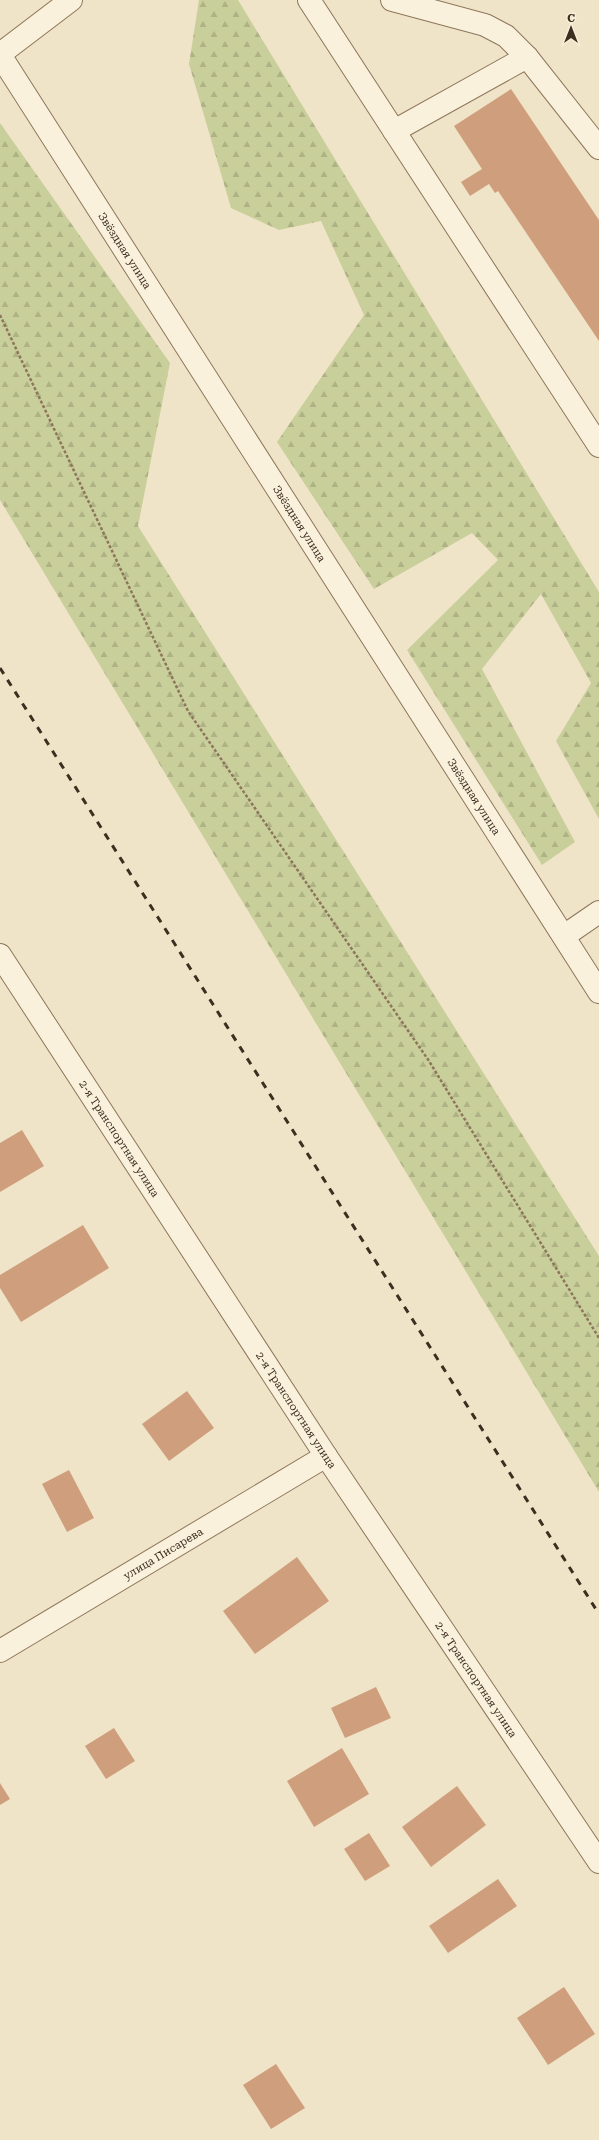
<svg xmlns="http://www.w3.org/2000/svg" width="599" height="2140" font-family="'Roboto Serif',serif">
  <defs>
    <pattern id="forest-firs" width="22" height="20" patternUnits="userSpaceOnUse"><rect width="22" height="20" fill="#c9cf9b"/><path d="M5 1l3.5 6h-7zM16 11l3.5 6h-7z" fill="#aeb285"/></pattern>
  </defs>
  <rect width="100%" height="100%" fill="#f0e4c8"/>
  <g fill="url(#forest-firs)">
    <polygon points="199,0 238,0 599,592 599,819 556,741 591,683 541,594 482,669 575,842 542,865 407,650 498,560 472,533 374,589 277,442 364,315 321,221 279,230 231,208 189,64"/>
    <polygon points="0,123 170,363 138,526 599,1256 599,1492 0,500"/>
  </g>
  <g fill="#cf9f7d">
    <polygon points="511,89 599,220 599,341 498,191 495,193 489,184 470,196 461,182 482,169 454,126"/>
    <polygon points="22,1130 44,1166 0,1192 0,1143"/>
    <polygon points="83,1225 109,1268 21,1322 0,1288 0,1275"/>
    <polygon points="187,1391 214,1428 169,1461 142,1424"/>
    <polygon points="69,1470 94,1518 67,1532 42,1484"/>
    <polygon points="297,1557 329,1601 255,1654 223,1611"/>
    <polygon points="376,1687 391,1718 345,1738 331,1708"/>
    <polygon points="114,1728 135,1761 106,1779 85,1746"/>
    <polygon points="342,1748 369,1794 314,1827 287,1781"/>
    <polygon points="0,1783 10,1799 0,1805"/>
    <polygon points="457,1786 486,1825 431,1867 402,1827"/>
    <polygon points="369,1833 390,1866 365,1881 344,1849"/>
    <polygon points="498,1879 517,1906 448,1953 429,1926"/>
    <polygon points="564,1987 595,2034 548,2065 517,2018"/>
    <polygon points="276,2064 305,2108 271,2129 243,2085"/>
  </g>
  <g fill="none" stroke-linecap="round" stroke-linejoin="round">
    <g stroke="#8d765c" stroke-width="24">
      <g id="minor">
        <polyline points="309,0 599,446"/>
        <polyline points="392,0 485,25 506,36 527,57 599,148"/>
        <polyline points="0,54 71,0"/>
        <path id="s1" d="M0,55l599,937"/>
        <polyline points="394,131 527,57"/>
        <polyline points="564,936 599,912"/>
        <path id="s2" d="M0,955l326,501 273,406"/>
        <path id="s3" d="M0,1651l326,-195"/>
      </g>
    </g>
    <polyline stroke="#8d765c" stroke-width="2.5" stroke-dasharray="3 2" stroke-linecap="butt" points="0,315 188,711 429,1061 599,1338"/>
    <use href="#minor" stroke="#faf1dc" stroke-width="22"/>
    <polyline stroke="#3d2e20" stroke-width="3" stroke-dasharray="7 7" stroke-linecap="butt" points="0,668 599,1614"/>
  </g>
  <g text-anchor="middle" stroke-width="3" stroke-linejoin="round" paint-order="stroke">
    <g font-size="11" fill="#3d2e20" stroke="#f7eed8">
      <text dy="4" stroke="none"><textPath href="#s1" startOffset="232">Звёздная улица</textPath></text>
      <text dy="4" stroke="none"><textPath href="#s1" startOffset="556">Звёздная улица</textPath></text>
      <text dy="4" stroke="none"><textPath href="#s1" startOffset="880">Звёздная улица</textPath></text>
      <text dy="4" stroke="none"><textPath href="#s2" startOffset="219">2-я Транспортная улица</textPath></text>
      <text dy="4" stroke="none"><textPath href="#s2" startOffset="543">2-я Транспортная улица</textPath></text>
      <text dy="4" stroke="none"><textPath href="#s3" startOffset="190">улица Писарева</textPath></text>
      <text dy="4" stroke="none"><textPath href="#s2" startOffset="867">2-я Транспортная улица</textPath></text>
    </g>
  </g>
  <g transform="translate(571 28)" stroke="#f7eed8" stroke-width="3" paint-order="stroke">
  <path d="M0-3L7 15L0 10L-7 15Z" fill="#3d2e20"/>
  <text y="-6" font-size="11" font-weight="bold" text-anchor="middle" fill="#3d2e20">С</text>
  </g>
</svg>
